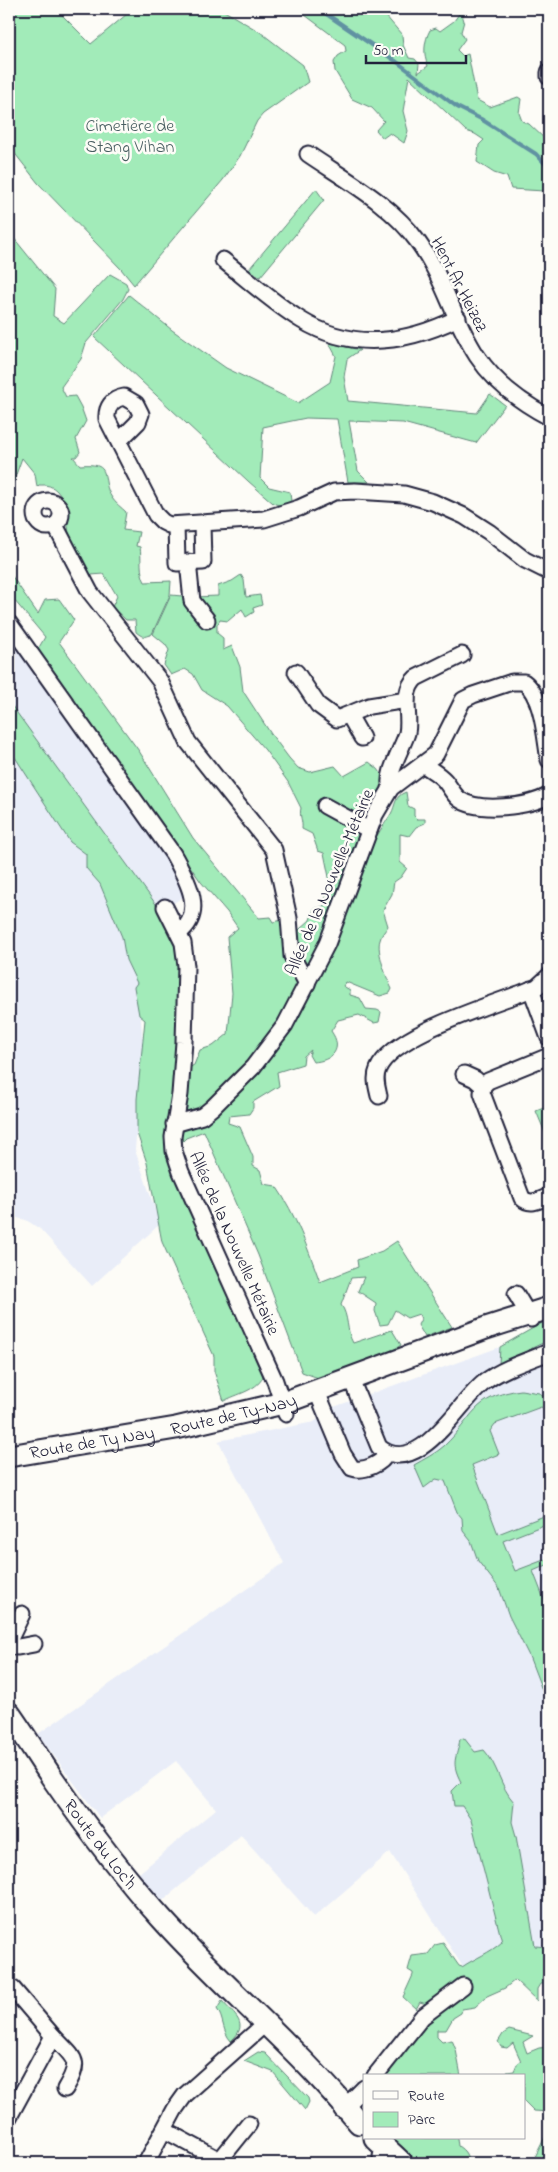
<svg xmlns="http://www.w3.org/2000/svg" width="558" height="2172" font-family="'Indie Flower',sans-serif">
  <rect width="100%" height="100%" fill="#fdfcf7"/>
  <filter id="ink" filterUnits="userSpaceOnUse"><feTurbulence type="fractalNoise" baseFrequency=".02" numOctaves="2"/><feDisplacementMap in="SourceGraphic" scale="10" xChannelSelector="R" yChannelSelector="G"/><feConvolveMatrix kernelMatrix="1 2 1 2 8 2 1 2 1" color-interpolation-filters="sRGB"/></filter>
  <g filter="url(#ink)">
    <g fill="#e9edf8">
      <polygon points="9,627 168,854 189,893 163,910 138,987 143,1043 135,1150 160,1224 92,1286 40,1229 26,1220 13,1217 9,1218"/>
      <polygon points="549,1319 549,1958 466,1972 390,1852 314,1917 241,1835 162,1901 138,1874 216,1809 176,1761 100,1818 38,1734 284,1563 218,1441 314,1422 331,1408 500,1347"/>
    </g>
    <g fill="#a2ebb9" stroke="#62867a">
      <polygon points="9,9 56,9 91,44 133,9 221,9 260,32 303,65 308,82 263,114 257,121 240,156 223,180 134,285 121,269 38,183 9,146"/>
      <path d="M297,9h83l22,26 1,10 6,13 6,1 4,5 -1,9 10,-7c-5,-11 -4,-25 2,-36l6,-2 4,3 14,-10 7,-10 3,10 -3,11 4,7 -8,11 6,6 5,-2 9,46 13,7 28,-10 3,2 -2,14 3,8 7,3 17,16h3v56l-5,-5 -33,-2 -4,-12 -13,-4 -17,-11 2,-17 5,-5 -9,-6 -9,-3 -57,-54 -6,34 5,20 -4,12 -14,-10 -7,5 -7,-8 8,-9 -12,-13 -20,-9 -17,-28 -1,-9 4,-6 8,-5 -1,-6z"/>
      <polygon points="316,189 324,200 260,277 249,269"/>
      <path d="M9,232l46,57 -2,27 11,7 46,-49 16,9 2,6 -5,10 -37,44 -5,16 -20,28 5,10 9,-1 6,11 5,14 -10,18 4,13 -4,5h-3l7,8c35,-3 19,13 32,33 3,5 10,10 14,14l-3,18 16,2 -3,14 4,1c2,12 -1,24 5,35l26,-1 -1,14 -18,39c-7,4 -10,3 -16,-2l-1,-12h-9l-14,-13 5,-11 -13,-22 -13,1c-6,-8 -14,-16 -18,-25 -9,-21 -1,-68 -34,-65l-2,2 -2,-13 -13,-16 -9,25h-4z"/>
      <polygon points="129,295 172,330 226,368 298,403 330,382 336,356 329,343 360,350 347,359 344,377 348,401 477,413 490,394 505,405 476,443 403,423 349,421 358,471 369,482 348,482 337,419 306,418 263,427 260,478 269,487 290,492 291,501 284,507 273,503 248,481 94,337"/>
      <path d="M9,572l29,42 7,-14 14,-1 15,21 -15,22 80,109 54,87 66,80 11,-1 3,5 10,-2 6,19 21,-19 4,-11 10,-3 5,-29 -5,-24 -6,-2 -6,-17 -10,-5c1,-8 -3,-13 -1,-21l-13,-26 -23,-32 -38,-44 -25,-16 -9,-16 -8,-5 -14,6 -7,-10 5,-15 -4,-6 -12,-10 18,-39 22,2 25,-1v-10l14,-5 9,-6 3,5 2,17 14,-2 2,10 -9,3 1,4 -8,5 -4,-8 -14,12 -8,-1 -3,5v8l6,5v12l9,-4 8,21 3,24 28,43 18,24 9,10 12,4 25,-6 9,10 25,-14 9,7 10,14 -18,65c6,-12 14,-23 21,-34 5,-9 3,-18 15,-22l2,14 6,3v7l3,3h8v4l-9,4 -7,9 -9,-2v28l7,6 -6,9 -7,5 -2,12 -9,16 5,16c-3,5 -7,9 -8,14 -4,11 7,39 12,49l-2,4 -10,3 -34,-14 -3,4 7,4v5l10,3 6,11 11,1 4,2 -2,10 -5,1 -15,-8 -21,5 -7,11c13,18 1,30 -18,31l-4,-7 2,-5 -7,6 -1,8 -26,8 2,14 -26,16v6l-4,6 -20,2 -1,7 12,4 13,30v9l7,4 4,14 12,2c20,29 32,63 44,96l38,-15 -1,-7 25,-9 15,-10 55,86 -27,10 -7,-12 3,-6 -2,-5 -12,4 -12,-8 -7,14 -8,1 -5,-14 1,-8 -18,-12 6,-14 -13,1 -10,27c8,10 5,26 12,38l39,-13 9,15 -9,6 -71,28 -19,-7 -44,-117 -54,-124 -18,7 -7,7 85,213c0,5 1,12 0,16 -4,16 -28,20 -40,27l-10,-30v-15l-52,-114 -15,-79 -10,-30v-34l8,-79 -6,-5 -5,-28 3,-4 -11,-23 -4,-23 -22,-53 -14,-16v-14l-16,-12 -61,-94v-46l162,223 7,15 9,129 7,-4 6,-15 13,-4 15,-12 4,-41 -5,-56 11,-9 -11,-16 -26,-30 -163,-233 7,-12 -36,-43z"/>
      <polygon points="549,1106 549,1142 536,1111"/>
      <polygon points="549,1319 549,1340 499,1364 500,1347"/>
      <path d="M521,1390l18,3 10,5v13l-8,-4 -46,17 -5,7 9,23 -27,11 26,69 51,-20v9l-46,18 12,30 34,-13v6l-16,7 16,41v90l-2,1 -18,-47 -20,-40 -10,-28 -21,-27 -7,-20 -8,-10 -1,-13 -5,-6 -12,-31 -9,-2 -12,9 -10,-23c10,-6 21,-11 30,-19 30,-28 28,-50 77,-56z"/>
      <path d="M464,1738l11,14 9,-2c14,15 16,37 30,52l-2,20 4,14 19,110 14,1v25l-7,5 2,7h-4l-3,5v12l-22,-21 -10,8 -18,8 -12,11 -13,2 -1,4 -8,5 -7,12h-9v7l5,5 10,-2 4,10 5,26h-95l2,-6 11,-8 51,-57 -10,-3 -4,7 -13,-12 10,-22v-2l-5,-3 4,-14 16,-2 7,-9 8,-2 16,23 3,1c13,-9 28,-14 40,-25l-31,-122 -9,-14h-8l-2,-15 9,-9c-11,-21 -4,-23 -1,-43z"/>
      <path d="M222,2001c13,15 28,23 9,40 -9,-10 -7,-22 -14,-32z"/>
      <polygon points="509,2030 533,2036 523,2042 527,2053 539,2048 549,2047 549,2112 534,2111 524,2101 524,2076 507,2076 507,2072 514,2071 517,2064 521,2061 513,2043 507,2048 501,2047 498,2042 503,2034"/>
      <polygon points="258,2052 265,2053 308,2098 309,2102 305,2110 273,2072 244,2061"/>
      <polygon points="549,2129 549,2163 532,2163"/>
      <path d="M392,2138h65l1,8c6,4 11,9 9,17h-60l-5,-8 2,-7z"/>
    </g>
    <g fill="none" stroke-linecap="round" stroke-linejoin="round">
      <polyline stroke="#6192a2" stroke-width="4" points="319,9 397,62 457,107 481,119 536,154 549,168"/>
      <g stroke="#22223b" stroke-width="19">
        <g id="street">
          <polyline points="549,72 549,77"/>
          <path d="M308,154c38,26 83,50 110,88 26,35 35,78 59,114 18,27 45,47 72,61"/>
          <path d="M223,260c25,20 50,43 78,60 52,32 106,23 157,-2"/>
          <path d="M119,441l19,-19 3,-8 -5,-10 -12,-7c-12,2 -18,10 -17,22l49,96 7,7 6,3 95,-6 35,-11 35,-16 21,-1 49,3 29,8 31,14 25,16 36,28 24,12"/>
          <circle cx="48" cy="514" r="13"/>
          <polyline points="55,525 90,592 160,681 188,742 274,850 289,918 292,956 307,984"/>
          <polyline points="176,525 177,563 203,562 202,524"/>
          <polyline points="188,562 192,601 207,620"/>
          <path d="M9,623l164,231c13,24 34,58 6,79"/>
          <polyline points="296,672 318,705 337,719 369,706 407,700"/>
          <polyline points="349,715 362,738"/>
          <path d="M424,765c7,5 15,9 21,16 5,6 8,13 14,18 19,14 71,8 90,-4"/>
          <path d="M391,788c-6,-13 12,-41 16,-55 4,-18 -7,-40 9,-55l46,-23"/>
          <polyline points="325,806 369,830"/>
          <polyline points="165,907 183,943 186,966 184,1042 180,1094 173,1137 174,1151 181,1172 275,1381 286,1414"/>
          <polyline points="531,989 549,1038"/>
          <path d="M549,1056l-61,25 -5,5 -1,7 40,105c8,8 18,2 27,-2"/>
          <polyline points="464,1074 475,1079 483,1086"/>
          <path d="M379,1096c-2,-9 -5,-18 -1,-27 16,-37 121,-66 159,-82l12,-11"/>
          <path d="M174,1124l28,-8 11,-9 40,-40 32,-42 42,-81 48,-129 16,-27 45,-34 27,-54 10,-5 39,-13h12c19,14 21,56 25,78"/>
          <polyline points="516,1294 531,1319"/>
          <path d="M351,1379l28,68c40,33 81,-48 107,-66 19,-14 42,-20 63,-29"/>
          <path d="M317,1392l26,62 9,14c12,4 30,-4 35,-15"/>
          <polyline points="9,1641 22,1614"/>
          <polyline points="9,1646 18,1647 34,1644"/>
          <polyline points="9,1987 13,1989 53,2036 9,2117"/>
          <path d="M53,2036c21,23 30,23 12,53"/>
          <polyline points="375,2076 422,2017 463,1986"/>
          <polyline points="342,2110 364,2088"/>
          <polyline points="164,2130 220,2160 249,2124"/>
          <polyline points="383,2146 381,2157 384,2163"/>
          <polyline points="146,2163 175,2109 185,2095 266,2023"/>
        </g>
      </g>
      <g stroke="#22223b" stroke-width="25">
        <g id="secondary">
          <path id="s1" d="M9,1456l167,-28 107,-25 203,-75 63,-20"/>
          <path id="s2" d="M9,1713c15,21 29,44 44,66 34,49 69,96 109,140 63,70 137,130 197,204"/>
          <polyline points="375,2138 402,2163"/>
        </g>
      </g>
      <use href="#street" stroke="#fdfcf7" stroke-width="15"/>
      <use href="#secondary" stroke="#fdfcf7" stroke-width="21"/>
    </g>
  </g>
  <g text-anchor="middle" stroke-width="5" stroke-linejoin="round" paint-order="stroke">
    <g font-size="18" fill="#485e61" stroke="#fdfcf7">
      <text x="130" y="131">Cimetière de<tspan x="130" dy="21">Stang Vihan</tspan></text>
    </g>
    <g font-size="18" fill="#22223b" stroke="#fdfcf7">
      <text transform="translate(460 284) rotate(63)" y="6">Hent Ar Heizez</text>
      <text transform="translate(329 882) rotate(-67)" y="6">Allée de la Nouvelle-Métairie</text>
      <text transform="translate(235 1243) rotate(66)" y="6">Allée de la Nouvelle Métairie</text>
      <text dy="6" stroke="none"><textPath href="#s1" startOffset="228">Route de Ty-Nay</textPath></text>
      <text dy="6" stroke="none"><textPath href="#s1" startOffset="84">Route de Ty Nay</textPath></text>
      <text dy="6" stroke="none"><textPath href="#s2" startOffset="160">Route du Loc'h</textPath></text>
    </g>
  </g>
  <rect width="558" height="2172" fill="none" stroke="#fdfcf7" stroke-width="30"/>
  <rect x="15" y="15" width="528" height="2142" fill="none" stroke="#22223b" stroke-width="2" filter="url(#ink)"/>
  <rect x="363" y="2074" width="162" height="65" fill="#fdfcf7" stroke="#a5a5ac"/>
  <rect x="373" y="2091" width="25" height="8" fill="#fdfcf7" stroke="#a5a5ac"/>
  <text x="408" y="2100" font-size="15" fill="#22223b">Route</text>
  <rect x="373" y="2112" width="25" height="15" fill="#a2ebb9" stroke="#a5a5ac"/>
  <text x="408" y="2124" font-size="15" fill="#22223b">Parc</text>
  <path d="M366 55v8h100v-8" fill="none" stroke="#22223b" stroke-width="2.5"/>
  <text x="373" y="55" font-size="15" fill="#22223b" stroke="#fdfcf7" stroke-width="4" paint-order="stroke">50 m</text>
</svg>
